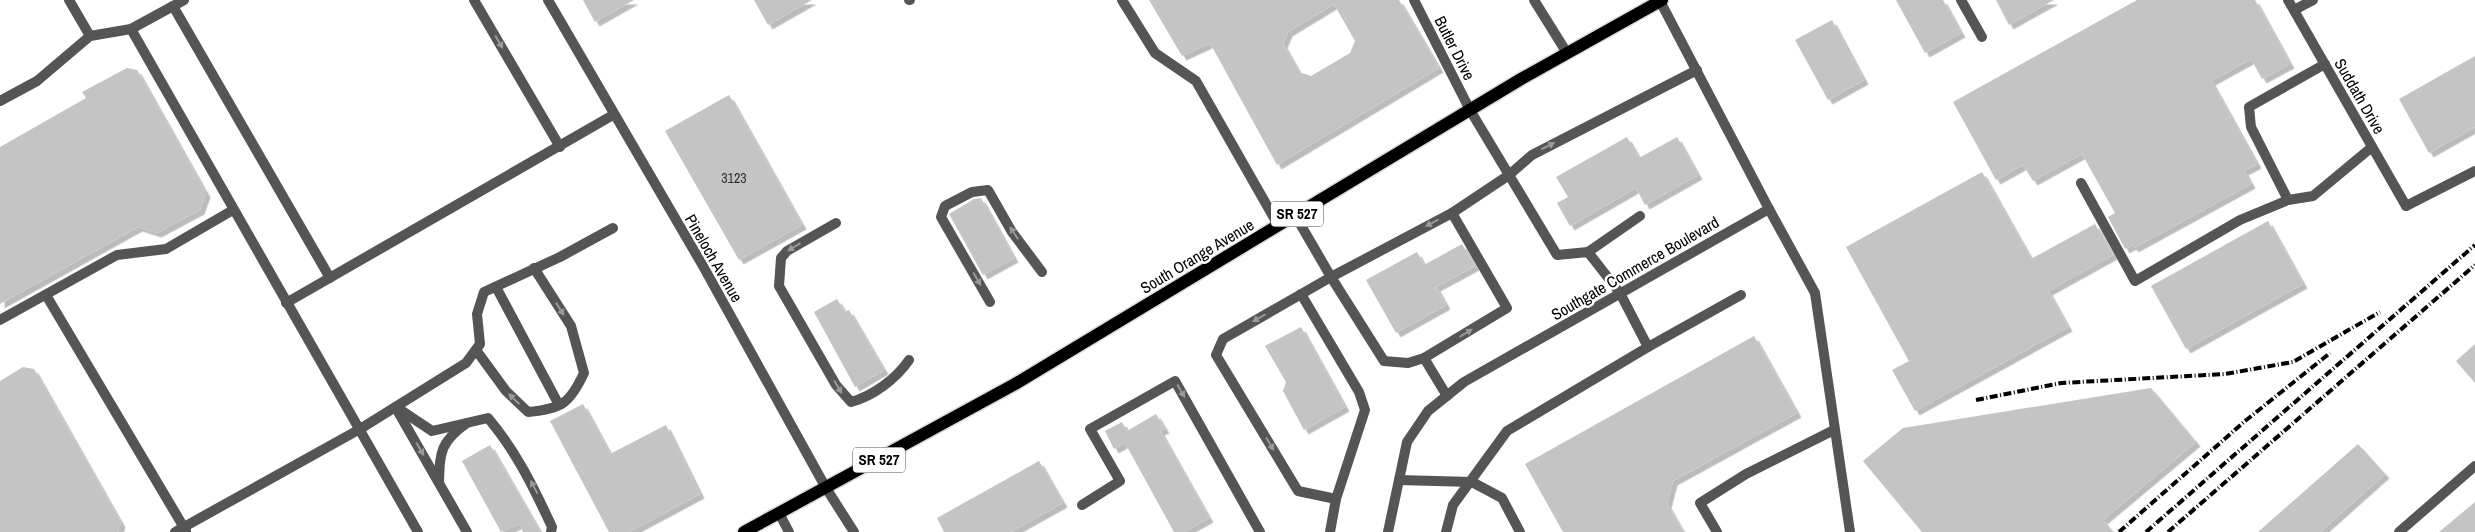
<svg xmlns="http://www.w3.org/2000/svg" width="2475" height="532" font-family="'Archivo Narrow',sans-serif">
  <defs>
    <filter id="shadow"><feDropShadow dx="4.5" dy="4.5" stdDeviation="0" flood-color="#0004"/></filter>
  </defs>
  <rect width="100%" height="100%" fill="#fff"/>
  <g fill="#c4c4c4" fill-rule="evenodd" filter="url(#shadow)">
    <polygon points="583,0 634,0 595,22"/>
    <polygon points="754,0 812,0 768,25"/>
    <path d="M1149,0h250l40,68 -162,97 -67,-122 -28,13zM1334,4l21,37 -5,12 -39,23 -12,-4 -16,-28 5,-12z"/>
    <polygon points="1896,0 1943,0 1961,33 1925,53"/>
    <polygon points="1996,0 2054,0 2009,25"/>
    <polygon points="2137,0 2255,0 2290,64 2262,79 2251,59 2211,81 2257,164 2244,171 2251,184 2134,248 2132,245 2125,249 2108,217 2115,213 2082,154 2033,181 2023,165 1996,180 1953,102"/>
    <polygon points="1832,20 1864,80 1828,100 1795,40"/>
    <polygon points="2475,56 2475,127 2429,153 2399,99"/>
    <polygon points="127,68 137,70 206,193 200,210 157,233 138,227 0,304 0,147 86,98 82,92"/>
    <polygon points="729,95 802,225 739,260 665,131"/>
    <polygon points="1627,137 1639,158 1677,137 1698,175 1645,205 1636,188 1570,226 1557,203 1568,197 1556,177"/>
    <polygon points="1982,172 2031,259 2095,224 2113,255 2048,291 2068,327 1915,411 1892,370 1909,361 1846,247"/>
    <polygon points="981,198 1014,258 983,275 949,214 974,199"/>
    <polygon points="2268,221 2303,284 2186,349 2151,286"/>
    <polygon points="1462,244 1475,266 1436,287 1446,305 1396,333 1366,280 1417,252 1424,265"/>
    <polygon points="837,299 845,312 849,310 884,370 855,387 814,312"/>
    <polygon points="1301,327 1345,407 1304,430 1283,391 1286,382 1265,346"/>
    <polygon points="1754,336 1797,413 1673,481 1667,504 1683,532 1563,532 1525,464"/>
    <polygon points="2475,344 2475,383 2456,361"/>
    <polygon points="23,367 34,369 121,523 118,532 0,532 0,381"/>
    <polygon points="2151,388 2196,442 2103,520 2113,532 1922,532 1863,461 1903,428"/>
    <polygon points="583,404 610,454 666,425 700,494 629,532 609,532 550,421"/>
    <polygon points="1156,414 1165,429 1160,431 1209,518 1184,532 1174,532 1125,443 1114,449 1105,431 1122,422 1127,431"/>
    <polygon points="2358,444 2385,474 2320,532 2258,532"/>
    <polygon points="490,445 540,532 523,532 519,524 501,532 462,461"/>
    <polygon points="1039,461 1063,503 1011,532 944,532 937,518"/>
    <polygon points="2475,502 2475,532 2439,532"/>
  </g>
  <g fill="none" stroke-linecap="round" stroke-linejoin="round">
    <g stroke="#dbdbdb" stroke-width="15">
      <polyline id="primary" points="744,532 1015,384 1521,79 1662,0"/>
    </g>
    <g stroke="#555" stroke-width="10">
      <polyline points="69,0 90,36"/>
      <polyline points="474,0 560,147"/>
      <polyline points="909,0 910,0"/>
      <polyline points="1122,0 1155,53 1196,81 1278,225"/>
      <polyline points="1534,0 1567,53"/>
      <polyline points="1961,0 1982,37"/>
      <polyline points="173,6 330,278"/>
      <polyline points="2294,10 2313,0"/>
      <polyline points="131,29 418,532"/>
      <polyline points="2325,64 2249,107 2251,127 2288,200 2313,196 2372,147"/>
      <polyline points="0,101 37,81 90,36 131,29 184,0"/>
      <polyline points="2081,183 2135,281 2240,220 2288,200"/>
      <polyline points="2406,206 2475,171"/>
      <polyline points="1769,209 1815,293 1850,532"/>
      <polyline points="1452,213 1509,175 1470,110"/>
      <polyline points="1295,215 1331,277 1223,339 1216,355 1298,491 1336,499"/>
      <path d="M836,223l-49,28 -6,7 -2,28 57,99 15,17c22,-6 45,-23 58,-42"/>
      <polyline points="1588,252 1640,216"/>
      <polyline points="496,287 559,405"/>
      <polyline points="1301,294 1359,392 1365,410 1336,499 1330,532"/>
      <polyline points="46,295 186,531"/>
      <polyline points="990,302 941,217 945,206 972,192 988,190 1012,232 1042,272"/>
      <polyline points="286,303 613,115"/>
      <polyline points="0,320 117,255 166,249 233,210"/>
      <polyline points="1648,347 1741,295"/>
      <path d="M476,350l30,41 22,21c34,-3 42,-9 56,-39l-13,-47 -37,-58"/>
      <polyline points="1424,358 1507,308 1452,213 1331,277 1384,361 1408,363 1424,358 1447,396"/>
      <path d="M396,407l36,24 56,-13c28,33 46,70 64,109l-1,5"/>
      <polyline points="397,410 467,532"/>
      <polyline points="1399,480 1472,482 1502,498 1520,532"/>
      <path d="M439,482c1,-30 1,-40 28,-59"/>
      <polyline points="1082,505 1120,481 1090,429 1175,381 1260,532"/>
      <polyline points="779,513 789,532"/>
      <polyline points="175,532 360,429 466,363 480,344 477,314 484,292 560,257 613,228"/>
      <polyline points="1446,532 1453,505 1507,431 1648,347 1620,293 1588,252 1557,255 1509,175 1532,155 1697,70"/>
      <polyline points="1717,532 1700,503 1746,474 1834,430"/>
      <polyline points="2399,532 2475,466"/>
    </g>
    <g stroke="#555" stroke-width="10">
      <polyline points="1414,0 1470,110"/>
      <polyline points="2288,0 2406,206"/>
      <polyline points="826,488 854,532"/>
      <polyline points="1388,532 1407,442 1428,411 1464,382 1769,209 1660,1"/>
    </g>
    <polyline stroke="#555" stroke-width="10" points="548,0 703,266 826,488"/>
    <use href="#primary" stroke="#000" stroke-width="12"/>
    <g stroke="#000" stroke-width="4" stroke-dasharray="8 2.5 1 2.5" stroke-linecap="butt">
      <polyline points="1976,400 2061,383 2225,374 2293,362 2380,312"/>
      <polyline points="2119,532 2245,421 2330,353"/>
      <polyline points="2146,532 2475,245"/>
      <polyline points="2168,532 2475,265"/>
    </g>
  </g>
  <defs><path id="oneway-solid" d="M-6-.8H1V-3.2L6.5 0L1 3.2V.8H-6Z" transform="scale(1.25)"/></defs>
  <g fill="#999">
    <use href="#oneway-solid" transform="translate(499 42) rotate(60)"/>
    <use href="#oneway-solid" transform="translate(1548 146) rotate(-27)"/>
    <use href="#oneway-solid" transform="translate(1432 223) rotate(152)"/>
    <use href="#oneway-solid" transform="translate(1014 233) rotate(-124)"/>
    <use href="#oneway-solid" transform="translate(794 247) rotate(149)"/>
    <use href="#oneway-solid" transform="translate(977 279) rotate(60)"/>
    <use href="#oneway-solid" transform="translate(560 309) rotate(58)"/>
    <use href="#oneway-solid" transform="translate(1259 318) rotate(150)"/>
    <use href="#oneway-solid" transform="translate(1466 333) rotate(-31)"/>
    <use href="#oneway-solid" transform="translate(838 387) rotate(59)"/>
    <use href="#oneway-solid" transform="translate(1181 391) rotate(60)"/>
    <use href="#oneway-solid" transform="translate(514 399) rotate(-136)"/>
    <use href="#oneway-solid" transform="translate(1270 444) rotate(59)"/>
    <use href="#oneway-solid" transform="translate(420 449) rotate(60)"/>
    <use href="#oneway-solid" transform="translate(534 487) rotate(-118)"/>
  </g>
  <g text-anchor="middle" stroke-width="5" stroke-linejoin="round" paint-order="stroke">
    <g font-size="14" fill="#313131">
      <text x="734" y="183">3123</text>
    </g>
    <g fill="#fff" stroke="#4c4c4c" stroke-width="1">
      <rect x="1271" y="201.5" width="52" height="25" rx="4"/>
      <rect x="853" y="447.5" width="52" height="25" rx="4"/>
    </g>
    <g font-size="15" font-weight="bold" fill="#000">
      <text x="1297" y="219">SR 527</text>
      <text x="879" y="465">SR 527</text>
    </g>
    <g font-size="16" fill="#000" stroke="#fff">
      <text transform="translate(1455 48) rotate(63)" y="6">Butler Drive</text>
      <text transform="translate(2360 96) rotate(60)" y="6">Suddath Drive</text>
      <text transform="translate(1197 256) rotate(-31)" y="6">South Orange Avenue</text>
      <text transform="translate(714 258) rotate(60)" y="6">Pineloch Avenue</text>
      <text transform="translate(1635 268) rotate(-30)" y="6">Southgate Commerce Boulevard</text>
    </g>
  </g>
</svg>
